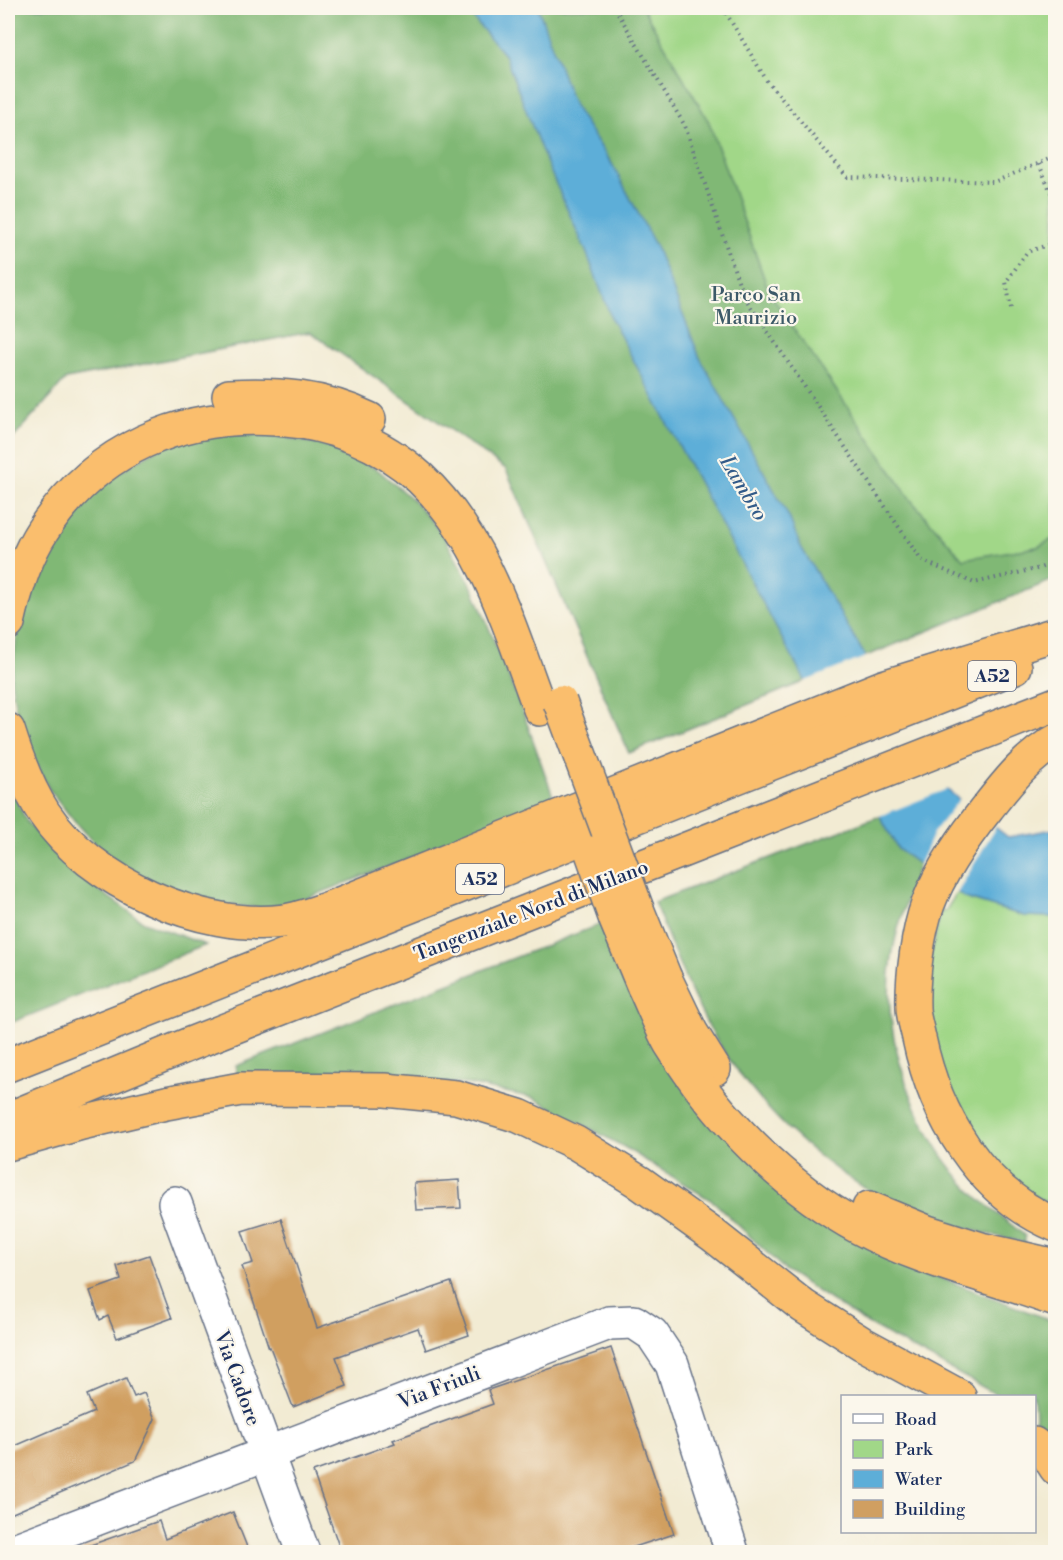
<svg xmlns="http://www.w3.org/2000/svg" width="1063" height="1560" font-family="'Libre Bodoni',serif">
  <rect width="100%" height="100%" fill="#fbf7ec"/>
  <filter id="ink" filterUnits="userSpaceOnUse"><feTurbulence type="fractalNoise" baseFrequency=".0167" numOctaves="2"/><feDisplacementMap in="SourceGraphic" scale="12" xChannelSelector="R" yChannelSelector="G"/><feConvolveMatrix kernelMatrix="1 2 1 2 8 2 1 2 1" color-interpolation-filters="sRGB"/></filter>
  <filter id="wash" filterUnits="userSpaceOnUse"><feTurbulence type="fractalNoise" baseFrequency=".008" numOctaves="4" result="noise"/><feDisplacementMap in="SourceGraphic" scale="24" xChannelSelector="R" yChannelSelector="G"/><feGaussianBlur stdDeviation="1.35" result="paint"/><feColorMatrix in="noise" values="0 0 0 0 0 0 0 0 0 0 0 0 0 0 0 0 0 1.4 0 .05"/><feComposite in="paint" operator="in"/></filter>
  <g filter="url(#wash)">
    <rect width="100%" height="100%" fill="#f2ebd3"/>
    <g fill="#a1d788" stroke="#5e8373" stroke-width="1.5">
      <polygon points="8,8 1055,8 1055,579 629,753 506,469 310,332 66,379 8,444"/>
      <polygon points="957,892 965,898 1024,916 1055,917 1055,1206 1037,1198 1001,1171 976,1143 950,1097 927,1021 926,977 941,910 945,912"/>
    </g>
    <g fill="#80b874" stroke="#4e7469" stroke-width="1.5">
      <polygon points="8,8 643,8 709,122 769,292 911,500 963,559 1037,547 1055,538 1055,579 629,753 506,469 310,332 66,379 8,444"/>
      <polygon points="226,433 283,437 332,447 378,470 415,502 442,533 474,591 524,715 555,802 302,900 262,908 209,904 144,880 103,853 74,821 49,789 20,732 11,681 19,618 53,540 80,507 119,472 176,438"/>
      <polygon points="8,783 27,822 58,858 89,883 144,922 206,945 8,1024"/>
      <path d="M880,816l18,33 21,15c-10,30 -22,61 -27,92 -13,80 24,179 80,236 16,16 36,29 53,44v7c-42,-11 -96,-21 -135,-41 -72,-37 -132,-94 -174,-163 -26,-43 -43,-91 -62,-137z"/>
      <polygon points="604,923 774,1185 814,1219 902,1263 1055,1322 1055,1435 1035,1419 1034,1396 999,1396 866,1323 786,1271 714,1202 624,1147 534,1098 467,1084 237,1076 236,1066"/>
    </g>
    <polygon fill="#5daed8" stroke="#3c6e9b" stroke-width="1.5" points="465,8 538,8 574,106 612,164 656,247 700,358 789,517 801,547 941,785 1008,837 1055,829 1055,917 1024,916 965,898 898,849 779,633 612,320 586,251 545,159 505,56"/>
    <g fill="#f2ebd3">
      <polygon points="868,656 943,783 950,788 877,817 803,682"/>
      <polygon points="961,797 997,825 956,895 918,867 933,833"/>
    </g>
    <g id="blocks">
      <g fill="#d09f61">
        <polygon points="459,1180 461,1208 416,1210 414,1183"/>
        <polygon points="281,1219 317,1328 451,1282 469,1335 426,1350 418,1328 336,1357 347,1386 293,1407 270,1347 269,1348 242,1266 253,1263 242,1231"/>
        <polygon points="149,1255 172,1318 117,1338 108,1316 100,1320 90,1291 121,1280 117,1266"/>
        <polygon points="611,1348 674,1534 619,1552 341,1552 313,1472 395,1443 393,1440 493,1404 488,1390"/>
        <polygon points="126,1378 134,1397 144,1393 155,1419 135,1461 8,1515 8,1449 94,1412 87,1395"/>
        <polygon points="233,1512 249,1552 82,1552 82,1548 159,1521 165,1539"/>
      </g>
    </g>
  </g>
  <g filter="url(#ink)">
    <use href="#blocks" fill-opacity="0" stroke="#667187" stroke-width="1.5"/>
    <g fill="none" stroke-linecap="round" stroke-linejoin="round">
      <g stroke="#667187" stroke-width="36">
        <g id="street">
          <polyline points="175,1203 303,1552"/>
          <polyline points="9,1552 609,1323 634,1322 652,1334 672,1364 732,1552"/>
        </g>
      </g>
      <g stroke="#667187" stroke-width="36">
        <g id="highway">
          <path d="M229,396c48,-3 95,1 140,23"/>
          <path d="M8,623c7,-32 17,-66 35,-93 53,-81 139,-118 233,-111 54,4 104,23 144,59 65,61 90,151 120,231"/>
          <path d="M8,730c9,29 19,57 36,83 46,69 158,119 240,108 16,-2 33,-9 48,-14l551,-220 173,-53"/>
          <path d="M1056,741c-28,15 -49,42 -68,66 -23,29 -47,62 -60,97 -10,27 -16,73 -15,103 0,10 4,21 6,31 16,77 61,155 137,187"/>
          <polyline points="665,978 691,1032 714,1069"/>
          <path d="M643,985c9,19 17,40 27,58 46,74 113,143 190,185 61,33 131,48 196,72"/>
          <polyline points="8,1065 1015,667"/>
          <polyline points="8,1119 190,1044 1056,704"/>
          <polyline points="8,1144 82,1123 166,1103 241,1089 385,1090 456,1097 519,1116 576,1143 639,1182 713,1235 803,1306 863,1344 959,1396"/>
          <polyline points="869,1208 927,1232 981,1249 1056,1266"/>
          <polyline points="1034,1444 1047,1454 1056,1468"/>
        </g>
      </g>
      <g stroke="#667187" stroke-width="4" stroke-dasharray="1.5 4.5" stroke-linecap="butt">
        <polyline points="615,8 685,126 743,295 921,560 974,583 1040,568 1056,562"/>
        <polyline points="723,8 767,81 847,177 994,182 1056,156"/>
        <polyline points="1039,164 1056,204"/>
        <polyline points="1011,308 1006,282 1027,252 1056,242"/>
      </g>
      <use href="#street" stroke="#fff" stroke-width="33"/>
      <use href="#highway" stroke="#fabe6d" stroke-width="33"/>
      <g stroke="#667187" stroke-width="36" stroke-linecap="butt">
        <g id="highway-bridge">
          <polyline points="560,702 637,909 665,978"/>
          <polyline points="592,853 616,920 643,985"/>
        </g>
      </g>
      <use href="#highway-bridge" stroke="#fabe6d" stroke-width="33"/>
    </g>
  </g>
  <g text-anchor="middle" stroke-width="4.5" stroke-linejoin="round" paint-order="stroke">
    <g fill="#fbf7ec" stroke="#5e6b89" stroke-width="1.5">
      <rect x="968" y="661" width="48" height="30" rx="4.5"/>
      <rect x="456" y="864" width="48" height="30" rx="4.5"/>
    </g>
    <g font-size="18" font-weight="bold" fill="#1b2f5e">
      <text x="992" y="682">A52</text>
      <text x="480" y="885">A52</text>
    </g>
    <g font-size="20" fill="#3c5968" stroke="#fbf7ec">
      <text x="756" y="301">Parco San<tspan x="756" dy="23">Maurizio</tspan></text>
    </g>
    <g font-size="20" fill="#1b2f5e" stroke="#fbf7ec">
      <text transform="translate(531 910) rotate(-21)" y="7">Tangenziale Nord di Milano</text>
      <text transform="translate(238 1378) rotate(70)" y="7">Via Cadore</text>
      <text transform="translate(439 1387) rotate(-21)" y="7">Via Friuli</text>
    </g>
    <g font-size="21" font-style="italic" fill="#325b89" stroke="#fbf7ec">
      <text transform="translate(744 488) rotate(59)" y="7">Lambro</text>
    </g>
  </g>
  <rect width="1063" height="1560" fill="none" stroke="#fbf7ec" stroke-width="30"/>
  <rect x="841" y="1395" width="195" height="138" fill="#fbf7ec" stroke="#a1a7b3" stroke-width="1.5"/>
  <rect x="853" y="1414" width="30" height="9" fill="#ffffff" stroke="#a1a7b3" stroke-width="1.5"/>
  <text x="895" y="1425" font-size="18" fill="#1b2f5e">Road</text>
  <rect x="853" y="1440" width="30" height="18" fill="#a1d788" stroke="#a1a7b3" stroke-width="1.5"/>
  <text x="895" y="1455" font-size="18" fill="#1b2f5e">Park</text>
  <rect x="853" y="1470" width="30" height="18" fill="#5daed8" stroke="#a1a7b3" stroke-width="1.5"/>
  <text x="895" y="1485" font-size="18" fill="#1b2f5e">Water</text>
  <rect x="853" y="1500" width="30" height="18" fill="#d09f61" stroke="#a1a7b3" stroke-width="1.5"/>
  <text x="895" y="1515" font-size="18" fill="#1b2f5e">Building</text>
</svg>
